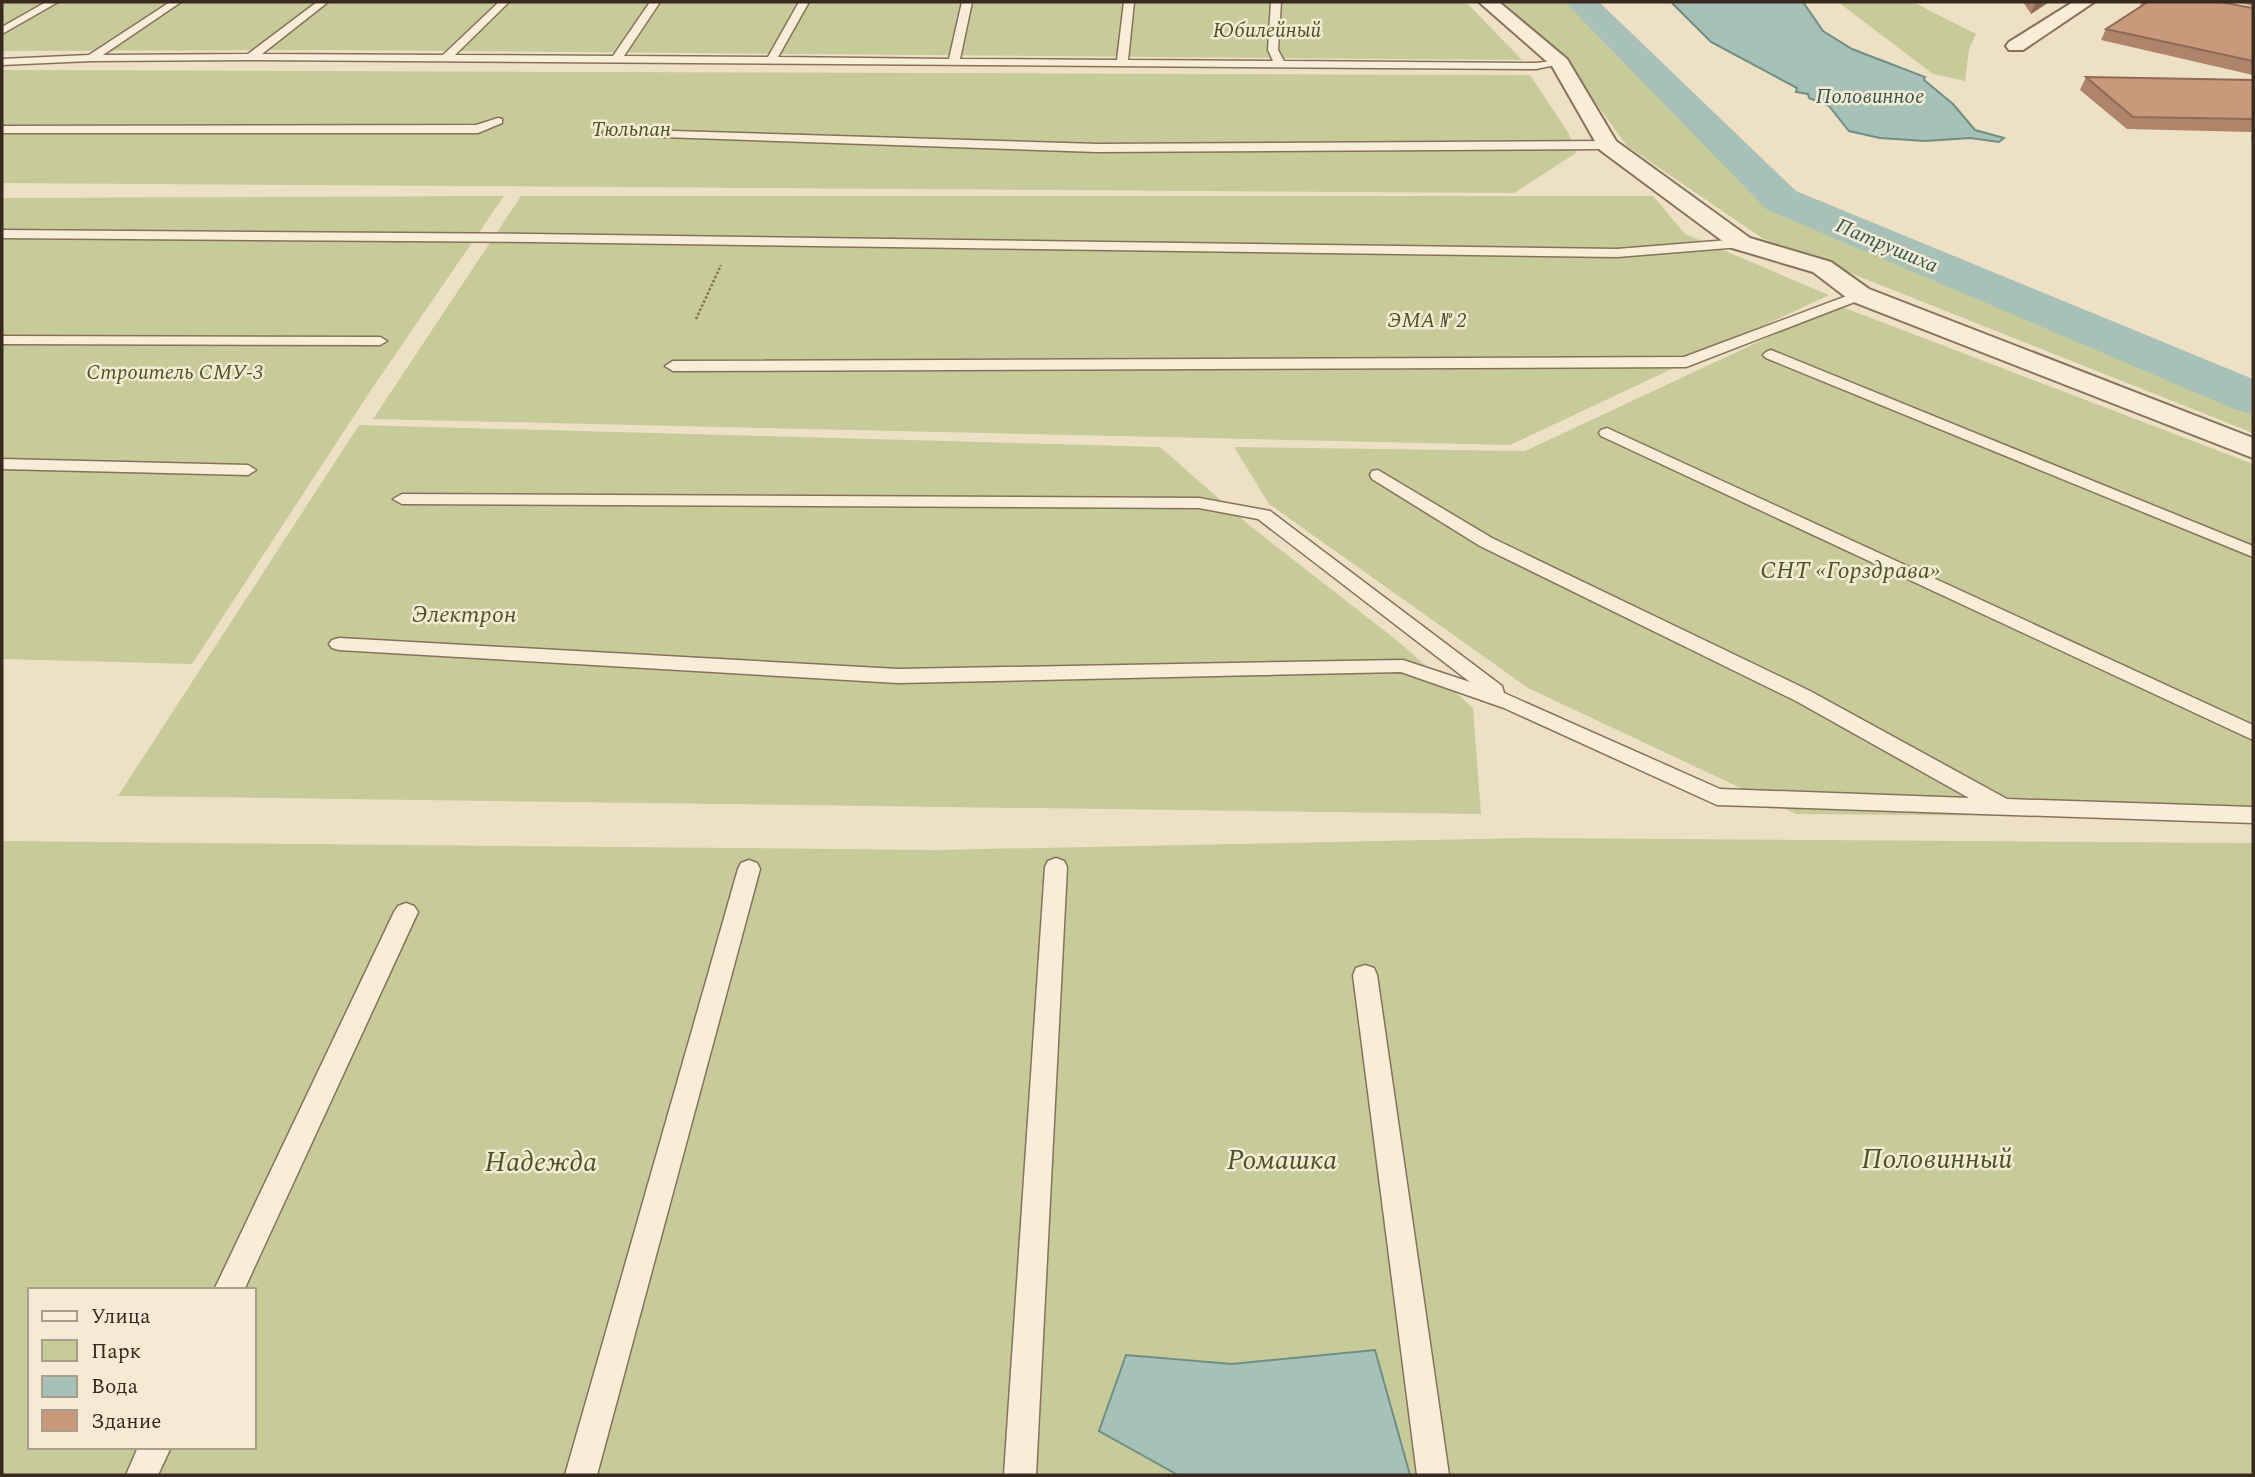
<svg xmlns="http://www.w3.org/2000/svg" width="2255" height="1477" font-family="Spectral,serif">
  <rect width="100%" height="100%" fill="#ede0c5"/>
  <g fill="#c7cb99" fill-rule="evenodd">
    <polygon points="2,2 1466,2 1522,60 329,50 2,51"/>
    <polygon points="1503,2 1568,2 1767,201 2253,404 2253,433 1762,238 1627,146 1565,61"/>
    <polygon points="1838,2 1913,2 1976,34 1969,49 1965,81 1933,74"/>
    <polygon points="2,70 1530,75 1569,134 1576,153 1514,193 2,183"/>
    <polygon points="504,196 371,390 192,664 2,659 2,198"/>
    <polygon points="521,196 1653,196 1685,234 1829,295 1510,445 373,419"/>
    <polygon points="1837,305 2253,464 2253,818 1796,814 1528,688 1269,504 1234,447 1525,451"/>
    <polygon points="359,425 1160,447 1249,525 1399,642 1473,708 1481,814 118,796"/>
    <path d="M1529,838l724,5v632h-2251v-634l934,9zM30,1290h224v157h-224z"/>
  </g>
  <g fill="#a7c1b8" stroke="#6d8f85" stroke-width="2">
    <polygon points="1674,2 1803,2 1823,31 1852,49 1925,77 1924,80 1953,104 1975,130 2004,138 1999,142 1970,138 1925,141 1880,138 1849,131 1829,106 1809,98 1808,94 1796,92 1797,88 1711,42 1673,4"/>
    <polygon points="1375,1350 1410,1475 1178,1475 1099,1431 1126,1355 1232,1364"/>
  </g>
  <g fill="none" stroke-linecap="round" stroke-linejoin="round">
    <polygon fill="#a7c1b8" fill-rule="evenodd" points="1565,2 1599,2 1796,191 2253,379 2253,414 2234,409 1766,209"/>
    <g stroke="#88715b" stroke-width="3">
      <g id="service">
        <polygon points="46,2 58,2 2,34 2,27"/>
        <polygon points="170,2 181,2 103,55 248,54 317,2 328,2 262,54 443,55 499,2 509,2 455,55 613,56 650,2 660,2 624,56 768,57 799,2 809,2 778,57 949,59 962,2 972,2 960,59 1117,60 1124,2 1134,2 1128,60 1273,61 1268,50 1271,2 1281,2 1278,50 1284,61 1536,63 1560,60 1565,63 1536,69 251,60 91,61 2,65 2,59 89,55"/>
        <polygon points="498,118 502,119 502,123 478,133 2,133 2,126 476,125"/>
        <polygon points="608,129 1097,144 1608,141 1614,145 1608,149 1097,152 604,135 602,133"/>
        <polygon points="2,230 532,234 1617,249 1741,239 1748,243 1741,247 1617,257 532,242 2,238"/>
        <polygon points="1860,291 1865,292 1865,298 1686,367 673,371 665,366 673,361 1684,357"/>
        <polygon points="2,336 380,337 387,341 380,345 2,344"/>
        <polygon points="1771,350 2253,546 2253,557 1766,358 1763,355 1766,352"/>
        <polygon points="1607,428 2253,725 2253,740 1601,436 1599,433 1601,430"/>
        <polygon points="2,459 248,465 256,470 248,475 2,469"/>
        <polygon points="1378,470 1492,538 1810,691 2007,799 2253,807 2253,823 1717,805 1504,708 1401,672 898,683 339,650 332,648 329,644 332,640 339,638 898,669 1403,660 1470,682 1258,519 1199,508 402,504 393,499 402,494 1199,498 1270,511 1502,686 1504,693 1720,789 1969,798 1796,701 1480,546 1372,479 1370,475 1372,471"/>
        <polygon points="1056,858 1064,861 1067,867 1036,1475 1004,1475 1045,867 1048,861"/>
        <polygon points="749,860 757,863 760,869 597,1475 565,1475 738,869 741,863"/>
        <polygon points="406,903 414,906 418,912 244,1290 214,1290 394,912 398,906"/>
        <polygon points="1365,965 1374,968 1377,975 1449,1475 1417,1475 1353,975 1356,968"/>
        <polygon points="138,1447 171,1447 158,1475 126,1475"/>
      </g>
    </g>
    <g stroke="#88715b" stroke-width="4">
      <g id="minor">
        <polygon points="1479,2 1499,2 1567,59 1616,141 1750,238 1831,262 1869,289 2253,438 2253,458 1851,301 1813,272 1732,248 1600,150 1552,66"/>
        <polygon points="2073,2 2094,2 2023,50 2009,50 2006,46 2009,42"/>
      </g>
    </g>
    <polyline stroke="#88715b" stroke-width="2.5" stroke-dasharray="2.5 2" stroke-linecap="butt" points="696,319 721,265"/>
    <use href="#service" fill="#f8edd8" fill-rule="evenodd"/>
    <use href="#minor" fill="#f8edd8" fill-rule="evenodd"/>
  </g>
  <g fill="#ae846b">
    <polygon points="2023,2 2049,2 2031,14"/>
    <polygon points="2142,2 2220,2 2253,8 2253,75 2101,40 2106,29 2140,6"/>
    <polygon points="2235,2 2253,2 2253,6"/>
    <polygon points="2086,77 2253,80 2253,138 2251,141 2252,132 2127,129 2080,90"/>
  </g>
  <polygon fill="#8d6b57" points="2036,2 2049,2 2031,14"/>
  <g fill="#ca997c" stroke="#8d6b57" stroke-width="2">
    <polygon points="2148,2 2220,2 2253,8 2253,61 2106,29"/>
    <polygon points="2086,77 2253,80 2253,119 2133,117"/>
  </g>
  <g text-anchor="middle" stroke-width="5" stroke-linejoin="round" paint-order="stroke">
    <g font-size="21" font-style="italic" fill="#4a5426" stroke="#f5ead4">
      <text x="1267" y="37">Юбилейный</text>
      <text x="631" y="136">Тюльпан</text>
      <text x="1427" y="327">ЭМА № 2</text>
      <text x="175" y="379">Строитель СМУ-3</text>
    </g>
    <g font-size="21" font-style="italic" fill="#2f5753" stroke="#f5ead4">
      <text x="1870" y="103">Половинное</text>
      <text transform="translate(1887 245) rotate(23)" y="7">Патрушиха</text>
    </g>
    <g font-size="24" font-style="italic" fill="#4a5426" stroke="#f5ead4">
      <text x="1850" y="578">СНТ «Горздрава»</text>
      <text x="464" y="622">Электрон</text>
    </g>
    <g font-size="28" font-style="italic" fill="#4a5426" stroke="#f5ead4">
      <text x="1937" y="1168">Половинный</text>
      <text x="1282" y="1169">Ромашка</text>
      <text x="541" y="1171">Надежда</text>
    </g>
  </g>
  <rect width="2255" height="1477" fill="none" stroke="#382a1f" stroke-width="7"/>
  <rect x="28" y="1288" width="228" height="161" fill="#f5ead4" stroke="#a99d8c" stroke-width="2"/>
  <rect x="42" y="1311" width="35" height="10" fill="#f8edd8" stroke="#a99d8c" stroke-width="2"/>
  <text x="91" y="1323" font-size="21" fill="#382a1f">Улица</text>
  <rect x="42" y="1340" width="35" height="21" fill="#c7cb99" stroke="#a99d8c" stroke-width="2"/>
  <text x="91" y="1358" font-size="21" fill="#382a1f">Парк</text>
  <rect x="42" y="1376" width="35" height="21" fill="#a7c1b8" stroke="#a99d8c" stroke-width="2"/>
  <text x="91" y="1393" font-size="21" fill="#382a1f">Вода</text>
  <rect x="42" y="1410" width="35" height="21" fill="#ca997c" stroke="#a99d8c" stroke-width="2"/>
  <text x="91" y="1428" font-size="21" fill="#382a1f">Здание</text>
</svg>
